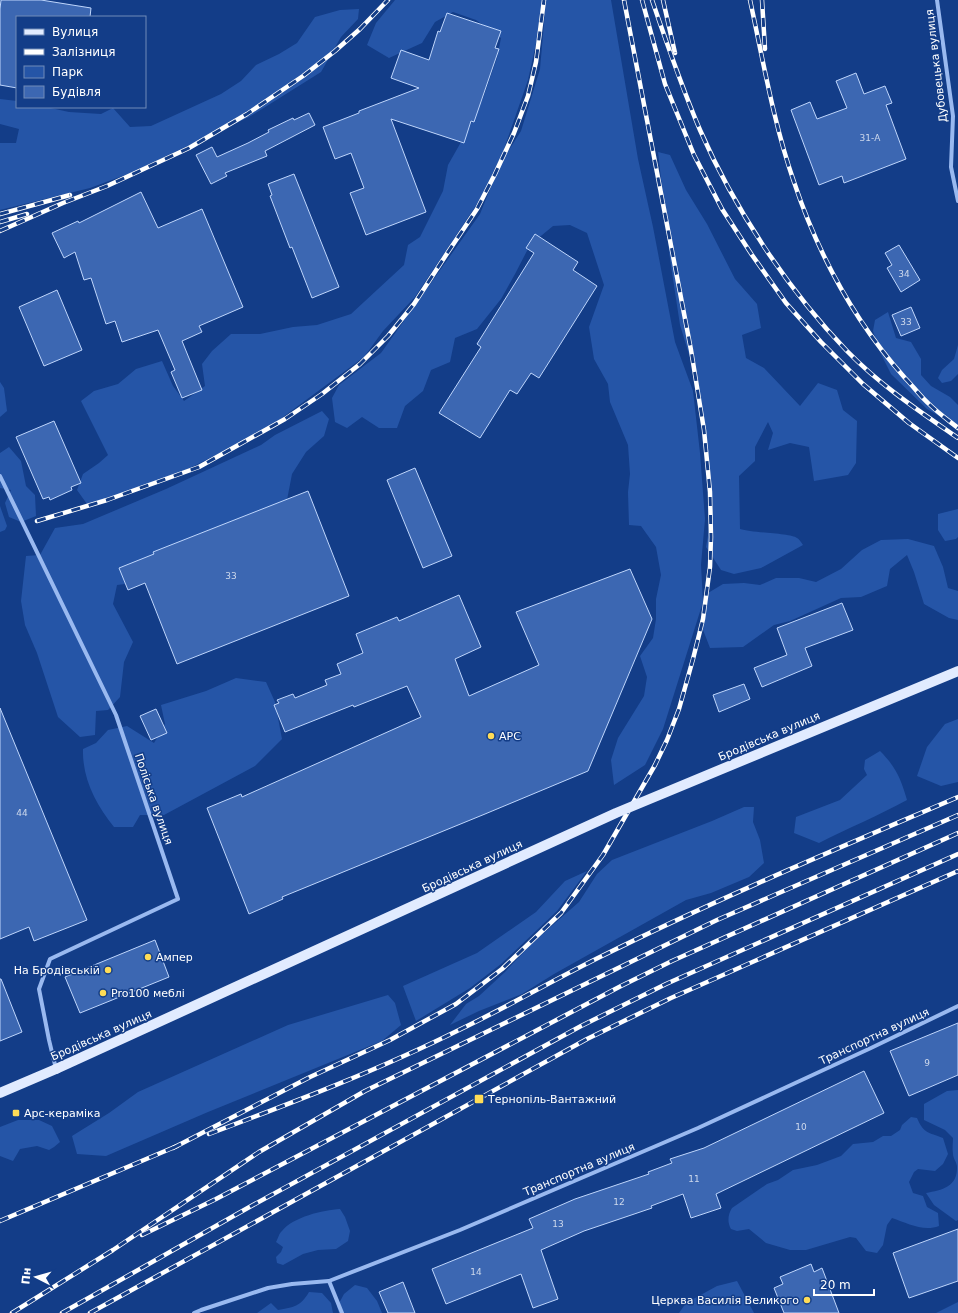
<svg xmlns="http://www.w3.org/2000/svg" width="958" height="1313" font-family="'DejaVu Sans',sans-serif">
  <rect width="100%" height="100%" fill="#133d88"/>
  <g fill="#2555a7">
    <polygon points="395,0 542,0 542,16 528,80 503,152 481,198 415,297 383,331 364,357 271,426 232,447 188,469 129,492 87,504 77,490 83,474 99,463 108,455 81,401 94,391 118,384 136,369 162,361 173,386 184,401 205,386 202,364 212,351 231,334 260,334 293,327 317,325 351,314 404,265 408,245 420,237 443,191 448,165 469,128 483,98 497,58 501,38 476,20 453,12 435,22 422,43 389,58 367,45 376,23"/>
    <polygon points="546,0 611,0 638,159 653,227 675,342 693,391 700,453 705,519 701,565 703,602 663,729 645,765 614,785 611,760 618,738 644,696 647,677 640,656 653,638 656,619 656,599 661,575 656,547 641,526 629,525 628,492 630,474 628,445 610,402 608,384 594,359 589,327 604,285 587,233 570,225 553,226 530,245 515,274 501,299 477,329 455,338 450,362 431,370 423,391 405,406 397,428 379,428 362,417 347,428 335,422 332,398 339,385 381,353 480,214 500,164 521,131 540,69"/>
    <polygon points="359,9 358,19 341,37 321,72 249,117 128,174 90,188 0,210 0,143 16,143 19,129 0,124 0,99 17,101 17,107 46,107 69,112 101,114 113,108 130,127 151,126 221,94 241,81 256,65 279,54 297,43 315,17 340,10"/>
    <path d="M658,152l12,3 16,35 21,34 28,55 22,25 4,24 -19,7 4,23 18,10 36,38 18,-23 19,7 6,20 14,11 -1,42 -8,12 -34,6 -5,-34 -19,-4 -22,7 5,-17 -5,-11 -13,25v14l-16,15 1,53c12,4 51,4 57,9 2,1 4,4 6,7l-42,23 -27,6 -13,-4 -15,-23 7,-41 -11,-96 -3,-23 -19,-62 -10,-66z"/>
    <polygon points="888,312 896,338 911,342 921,359 921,375 931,386 950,397 958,405 958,427 927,409 891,374 880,352 873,331 875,320"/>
    <polygon points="958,345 958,374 951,381 942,383 938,378 942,370 954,359"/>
    <polygon points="0,382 4,388 7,411 0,417"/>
    <polygon points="322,411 329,419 324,436 306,452 292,474 287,500 132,569 125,584 117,585 113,604 133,642 124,662 120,697 108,710 96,711 95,735 80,737 58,717 37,653 25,625 21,601 26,556 40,555 55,528 83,524 166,489 261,445 275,435"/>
    <polygon points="9,447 21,461 26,486 35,495 36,516 21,522 9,517 5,503 11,490 0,488 0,453"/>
    <polygon points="0,506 7,526 5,530 0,532"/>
    <polygon points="958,509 958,537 956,539 945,541 938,530 938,514"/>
    <polygon points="908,539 934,546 943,567 948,588 958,591 958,620 949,618 924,604 914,572 907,555 890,569 887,586 861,597 841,598 790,621 774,625 743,647 710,648 700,622 706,607 708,593 723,584 744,583 760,585 776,578 799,578 816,582 841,569 862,550 881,540"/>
    <path d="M236,678l30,4 9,20 7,37 -27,27 -91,49h-24l-7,12h-19c-18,-22 -32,-49 -31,-78l13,-6 12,-13 19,-4 27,17 11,-19 -4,-19 45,-14z"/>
    <polygon points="958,719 958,782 941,786 917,776 927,747 945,724"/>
    <path d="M880,751c16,16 21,28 27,49 -29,16 -59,28 -88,43l-25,-10 2,-16 44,-17 27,-25 -3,-6 1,-9z"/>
    <polygon points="744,807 754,807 753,822 760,840 764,863 749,877 711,893 686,900 554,974 522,994 479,1011 450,1025 466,1004 479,996 505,972 530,945 579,902 597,874 612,860 712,821"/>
    <polygon points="587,871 557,911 501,964 470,988 416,1021 403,986 477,953 536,912 565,881"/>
    <polygon points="388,995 395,1003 401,1025 382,1041 208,1112 106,1156 77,1154 72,1136 109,1113 138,1092 288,1025"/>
    <path d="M958,1090v130l-2,1 -22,-16 -8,-12c16,-3 32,-6 31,-27 -1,-5 -4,-8 -4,-12 -1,-6 0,-11 0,-16l-8,-8 -21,-10v-16l23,-13z"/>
    <path d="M911,1117l6,1c7,16 11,14 26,20l5,16 -5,10 -8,7 -17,-2 -4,3 -5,10 4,11 10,3 4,11 11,6 1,13c-16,6 -32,-3 -47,-8l-5,7 -4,20 -6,8 -11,-2 -10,-13 -6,-1 -44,13h-16l-24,-7 -17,-14 -12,2 -6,-2c-4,-7 -3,-15 1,-21l35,-24 11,-4 15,-10 24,-5 24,-9 12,-12 20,-2 10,-6h8l9,-6 2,-5z"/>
    <polygon points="18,1120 39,1120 52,1126 60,1142 54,1147 49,1150 37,1146 20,1149 13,1161 0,1156 0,1127"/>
    <path d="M340,1209l5,8 5,14 -2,10 -12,8 -18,1 -15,4 -20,11 -6,-2 -1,-6 5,-5 2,-5 -7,-5c2,-3 3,-9 6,-11 11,-14 41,-21 58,-22z"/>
    <polygon points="737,1281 754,1313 679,1313 686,1303 717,1286"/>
    <polygon points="355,1285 367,1288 377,1301 382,1313 339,1313 337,1307 344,1294"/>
    <path d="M309,1292l13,1 9,10 2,10h-76l14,-10 7,7c16,-3 22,-3 31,-18z"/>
    <polygon points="958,1302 958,1313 936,1313"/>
  </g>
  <g fill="#3c67b2" stroke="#bfd6fc">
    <polygon points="1,0 41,0 91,8 90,17 17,17 17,88 0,85 0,9"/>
    <polygon points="447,13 501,31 495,48 499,49 474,122 471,121 464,143 391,119 426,212 366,235 350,193 364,188 351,153 335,159 323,127 359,113 359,111 419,88 391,78 401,50 429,60 438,31 440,32"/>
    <polygon points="856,73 864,94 885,86 892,103 886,105 906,159 844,183 842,176 819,185 791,110 810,102 817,119 847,108 836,81"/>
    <polygon points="309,113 315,125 265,151 267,156 225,173 227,176 211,184 196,155 212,147 217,157 248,143 269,132 268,130 293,118 294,120"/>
    <polygon points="294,174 339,287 312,298 292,247 290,248 270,196 272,195 268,184"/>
    <polygon points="141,192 158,228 202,209 243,307 199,326 202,332 182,341 202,390 182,398 171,372 175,370 158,330 122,342 115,321 106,324 91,278 84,280 75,252 64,258 52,233 78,221 79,223"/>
    <polygon points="535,234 578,262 573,270 597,286 539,378 531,373 517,394 510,390 480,438 439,413 481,347 477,344 534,253 526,248"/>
    <polygon points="899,245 920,280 901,292 887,268 892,265 885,253"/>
    <polygon points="57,290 82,350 44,366 19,307"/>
    <polygon points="911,307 920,328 901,336 892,315"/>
    <polygon points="54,421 81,483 71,487 72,490 50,500 49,497 43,499 16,437"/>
    <polygon points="415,468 452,556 423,568 387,480"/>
    <polygon points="308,491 349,596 177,664 145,583 128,590 119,568 154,554 153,552"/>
    <polygon points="630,569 652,619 588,771 485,814 282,897 283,899 249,914 207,808 241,794 242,797 421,717 407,686 354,707 353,705 285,732 274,705 279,703 277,700 293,694 295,698 327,685 325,680 341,674 337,664 363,653 356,634 397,617 399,621 459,595 481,647 455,659 469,696 539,665 516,612"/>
    <polygon points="842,603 853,630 805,648 812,666 762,687 754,668 787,655 777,628"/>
    <polygon points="744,684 750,699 719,712 713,695"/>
    <polygon points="0,708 87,920 34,941 29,927 0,939"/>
    <polygon points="156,709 167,733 151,740 140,716"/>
    <polygon points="155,940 169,977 80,1013 65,977"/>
    <polygon points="0,979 1,979 22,1032 0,1041"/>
    <polygon points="958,1023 958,1075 909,1096 890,1051"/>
    <polygon points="864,1071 884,1113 716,1194 721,1208 691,1218 683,1194 651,1206 652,1208 584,1231 541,1250 558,1299 533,1308 521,1274 446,1304 432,1269 533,1228 529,1219 575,1199 649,1174 648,1172 672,1163 670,1159 704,1148"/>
    <polygon points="958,1229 958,1281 909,1298 893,1253"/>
    <polygon points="811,1264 814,1272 822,1268 839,1313 784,1313 774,1288 783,1284 780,1277"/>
    <polygon points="403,1282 415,1313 388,1313 379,1292"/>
  </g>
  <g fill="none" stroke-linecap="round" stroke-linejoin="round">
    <g stroke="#99b9f0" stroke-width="4">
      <polyline points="937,0 953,116 951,167 958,201"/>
      <polyline points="0,476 116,715 178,899 50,959 39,989 49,1040 56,1069"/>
      <polyline points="329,1281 342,1313"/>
      <polyline points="194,1313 201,1310 268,1288 292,1284 329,1281 460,1230 698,1128 871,1048 958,1006"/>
    </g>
    <polyline stroke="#e1ebff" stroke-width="10" points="0,1093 56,1069"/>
    <g stroke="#fff" stroke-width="4.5">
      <g id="rail">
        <polyline points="642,0 665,84 694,155 722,209 752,255 786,303 821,342 863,384 909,423 958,458"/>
        <path d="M652,0c15,44 30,88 48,130 34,78 88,160 147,221 33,34 72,60 111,87"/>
        <polyline points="663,0 675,53"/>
        <path d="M750,0c13,60 24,125 44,182 24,72 61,140 111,196 8,8 15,18 23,25 9,9 20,17 30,25"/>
        <polyline points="762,0 765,49"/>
        <polyline points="0,214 70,195"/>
        <polyline points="0,222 27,214"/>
        <polyline points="0,231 63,203 107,186 189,148 247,114 303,76 335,51 360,29 388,0"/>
        <polyline points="37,521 107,500 199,467 285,419 322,394 360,364 388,336 414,304 448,252 477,209 495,174 514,133 528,96 536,62 544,0"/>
        <path d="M209,1134c85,-32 170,-64 252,-105 48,-23 94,-50 143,-74 115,-57 235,-107 354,-158"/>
        <polyline points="173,1148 310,1077 390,1040 456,1004 502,969 561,913 603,855 655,765 667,740 679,709 693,659 703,619 710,567 711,537 710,492 704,430 691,350 624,0"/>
        <polyline points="0,1221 177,1146"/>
        <polyline points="142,1235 216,1199 621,986 672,961 958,833"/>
        <polyline points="12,1313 113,1250 259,1152 365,1091 717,920 958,815"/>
        <polyline points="62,1313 253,1205 581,1026 666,984 958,854"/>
        <polyline points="90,1313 587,1039 671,998 958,871"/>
      </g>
    </g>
    <use href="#rail" stroke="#133d88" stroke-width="3" stroke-dasharray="9" stroke-linecap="butt"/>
    <polyline stroke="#e1ebff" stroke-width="10" points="56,1069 616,813 958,671"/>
  </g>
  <g fill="#ffdc57" stroke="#133d88" stroke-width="1.5">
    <circle cx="491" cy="736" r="4"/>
    <circle cx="148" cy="957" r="4"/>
    <circle cx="108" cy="970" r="4"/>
    <circle cx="103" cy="993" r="4"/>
    <rect x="474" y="1094" width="10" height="10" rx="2"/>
    <rect x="12" y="1109" width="8" height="8" rx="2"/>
    <circle cx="807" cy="1300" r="4"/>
  </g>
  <g text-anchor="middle" stroke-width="3" stroke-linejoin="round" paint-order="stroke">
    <g font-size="9" fill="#ced9ec">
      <text x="870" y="141">31-А</text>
      <text x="904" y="277">34</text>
      <text x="906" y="325">33</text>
      <text x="231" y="579">33</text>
      <text x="22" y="816">44</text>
      <text x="927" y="1066">9</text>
      <text x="801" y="1130">10</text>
      <text x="694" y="1182">11</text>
      <text x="619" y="1205">12</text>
      <text x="558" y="1227">13</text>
      <text x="476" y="1275">14</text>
    </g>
    <g font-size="11" fill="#fff" stroke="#133d88">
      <text transform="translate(936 66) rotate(-97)" y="4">Дубовецька вулиця</text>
      <text transform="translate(769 736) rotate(-23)" y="4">Бродівська вулиця</text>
      <text transform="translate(154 799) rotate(71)" y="4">Поліська вулиця</text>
      <text transform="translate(472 866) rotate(-25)" y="4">Бродівська вулиця</text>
      <text transform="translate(101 1035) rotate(-24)" y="4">Бродівська вулиця</text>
      <text transform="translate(874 1036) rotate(-25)" y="4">Транспортна вулиця</text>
      <text transform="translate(579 1169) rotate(-23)" y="4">Транспортна вулиця</text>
    </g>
    <g font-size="11" fill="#fff" stroke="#133d88" text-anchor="start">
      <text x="499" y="740">АРС</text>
      <text x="156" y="961">Ампер</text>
      <text x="100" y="974" text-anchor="end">На Бродівській</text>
      <text x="111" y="997">Pro100 меблі</text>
      <text x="488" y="1103">Тернопіль-Вантажний</text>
      <text x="24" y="1117">Арс-кераміка</text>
      <text x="799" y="1304" text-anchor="end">Церква Василія Великого</text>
    </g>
  </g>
  <rect x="16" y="16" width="130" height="92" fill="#133d88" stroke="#718bb8"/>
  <rect x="24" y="29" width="20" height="6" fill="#e1ebff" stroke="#718bb8"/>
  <text x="52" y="36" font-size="12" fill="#ffffff">Вулиця</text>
  <rect x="24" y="49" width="20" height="6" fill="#ffffff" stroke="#718bb8"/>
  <text x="52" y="56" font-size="12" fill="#ffffff">Залізниця</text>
  <rect x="24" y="66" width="20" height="12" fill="#2555a7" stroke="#718bb8"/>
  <text x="52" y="76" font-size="12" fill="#ffffff">Парк</text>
  <rect x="24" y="86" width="20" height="12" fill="#3c67b2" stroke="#718bb8"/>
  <text x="52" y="96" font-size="12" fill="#ffffff">Будівля</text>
  <g transform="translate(36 1277) rotate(276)" stroke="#133d88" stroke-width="3" paint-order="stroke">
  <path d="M0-3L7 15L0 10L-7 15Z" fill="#ffffff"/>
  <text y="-6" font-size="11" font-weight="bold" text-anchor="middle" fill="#ffffff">Пн</text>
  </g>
  <path d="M814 1289v6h60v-6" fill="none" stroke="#ffffff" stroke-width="2"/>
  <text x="820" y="1289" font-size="12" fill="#ffffff" stroke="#133d88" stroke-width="3" paint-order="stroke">20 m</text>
</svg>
